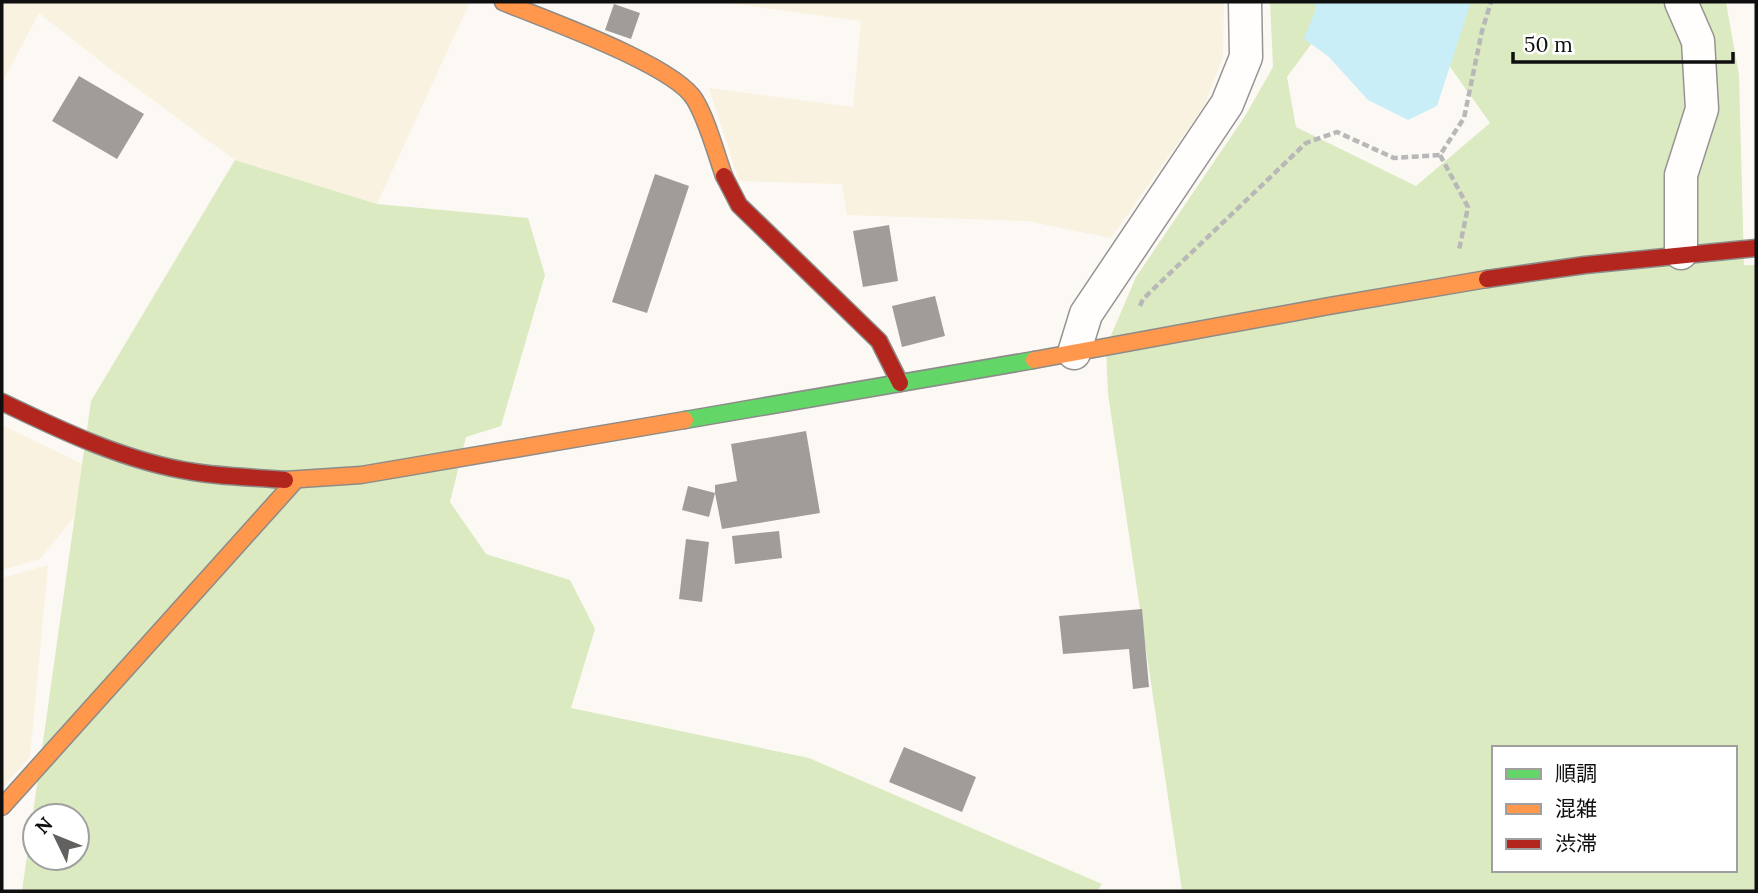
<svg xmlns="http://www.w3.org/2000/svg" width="1758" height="893" font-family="Lora,'Noto Sans JP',serif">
  <rect width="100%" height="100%" fill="#fcf9f4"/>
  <g fill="#f9f2e0">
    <polygon points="2,2 470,2 377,204 235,160 105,65 39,13 2,83"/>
    <polygon points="720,2 1224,2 1223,57 1204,106 1111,238 1027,221 847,215 842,184 739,181 709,88 853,107 861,21"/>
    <polygon points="2,425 107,476 40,559 2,570"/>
    <polygon points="48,565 30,757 2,788 2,578"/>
  </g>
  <g fill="#dceac1" fill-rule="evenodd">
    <path d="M1270,2h60l-1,18 -42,57 9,50 120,59 74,-63 -47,-66 16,-55h267l13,73 5,190h12v626h-574l-74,-497 -2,-47 30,-70 109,-161 28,-49zM1494,748h241v122h-241z"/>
    <path d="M235,160l142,44 151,14 17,57 -44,151 -35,11 -16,65 36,52 84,26 25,49 -24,79 238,50 293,126 -5,7h-1075l69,-490zM35,816h42v42h-42z"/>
  </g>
  <polygon fill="#c9eef7" points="1315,2 1471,2 1437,106 1408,120 1368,100 1328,56 1304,39 1316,8"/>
  <g fill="#a09c99">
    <polygon points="614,4 640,13 631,39 605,30"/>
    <polygon points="79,76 144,114 117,159 52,121"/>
    <polygon points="655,174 689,186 647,313 612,302"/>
    <polygon points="889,225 898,281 863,287 853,231"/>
    <polygon points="935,296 945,336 902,347 892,306"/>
    <polygon points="806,431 820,513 722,529 715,493 709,517 682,510 688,486 715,493 715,485 737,481 731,444"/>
    <polygon points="779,531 782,558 735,564 732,536"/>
    <polygon points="686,539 709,542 702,602 679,599"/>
    <polygon points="1142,609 1149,687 1133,689 1129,649 1063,654 1059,616"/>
    <polygon points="904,747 976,777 962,812 889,782"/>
  </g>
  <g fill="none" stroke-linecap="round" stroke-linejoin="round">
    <g stroke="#969492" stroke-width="35">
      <g id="street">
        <polyline points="1681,253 1681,175 1702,109 1698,41 1681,2"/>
        <polyline points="1074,353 1086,314 1227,104 1246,57 1245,2"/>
      </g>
    </g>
    <g stroke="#8c8b89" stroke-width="19">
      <polyline id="fast" points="685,420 1034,360"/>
    </g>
    <g stroke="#8c8b89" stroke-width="19">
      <g id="slow">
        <path d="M503,2c41,17 172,63 192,98 13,22 20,51 29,76"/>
        <polyline points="1034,360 1329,306 1487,279"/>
        <polyline points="285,480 361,475 685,420"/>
        <polyline points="2,807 295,481"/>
      </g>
    </g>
    <g stroke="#8c8b89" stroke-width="19">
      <g id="jam">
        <polyline points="724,176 739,205 879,341 900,383"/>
        <polyline points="1487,279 1585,265 1756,248"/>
        <path d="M2,402c60,29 125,60 192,70 30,5 61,5 91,8"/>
      </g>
    </g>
    <g stroke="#b9b8b8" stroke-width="4.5" stroke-dasharray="7 3.5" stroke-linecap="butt">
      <polyline points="1440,155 1468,207 1459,250"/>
      <polyline points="1140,306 1143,299 1306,143 1337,132 1394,158 1440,155 1464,118 1482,31 1491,2"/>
    </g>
    <use href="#street" stroke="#fffefd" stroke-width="32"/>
    <use href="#fast" stroke="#63d668" stroke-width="16"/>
    <use href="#slow" stroke="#ff974d" stroke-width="16"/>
    <use href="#jam" stroke="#b3261e" stroke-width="16"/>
  </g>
  <rect width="1758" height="893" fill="none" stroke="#0f0f0f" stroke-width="7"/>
  <rect x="1492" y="746" width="245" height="126" fill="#ffffff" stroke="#9f9f9f" stroke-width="2"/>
  <rect x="1506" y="769" width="35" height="10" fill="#63d668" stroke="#9f9f9f" stroke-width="2"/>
  <text x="1555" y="781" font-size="21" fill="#0f0f0f">順調</text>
  <rect x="1506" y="804" width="35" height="10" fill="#ff974d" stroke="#9f9f9f" stroke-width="2"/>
  <text x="1555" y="816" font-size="21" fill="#0f0f0f">混雑</text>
  <rect x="1506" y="839" width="35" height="10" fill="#b3261e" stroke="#9f9f9f" stroke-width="2"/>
  <text x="1555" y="851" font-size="21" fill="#0f0f0f">渋滞</text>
  <g transform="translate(56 837) rotate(313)"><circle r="33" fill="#ffffff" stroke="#9f9f9f" stroke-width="2"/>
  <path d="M0-5L12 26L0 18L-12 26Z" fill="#62615f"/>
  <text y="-10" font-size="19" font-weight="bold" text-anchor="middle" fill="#0f0f0f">N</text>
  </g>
  <path d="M1513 52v10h220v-10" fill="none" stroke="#0f0f0f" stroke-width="3.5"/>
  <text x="1524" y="52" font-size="21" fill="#0f0f0f" stroke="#ffffff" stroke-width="5" paint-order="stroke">50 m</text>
</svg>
